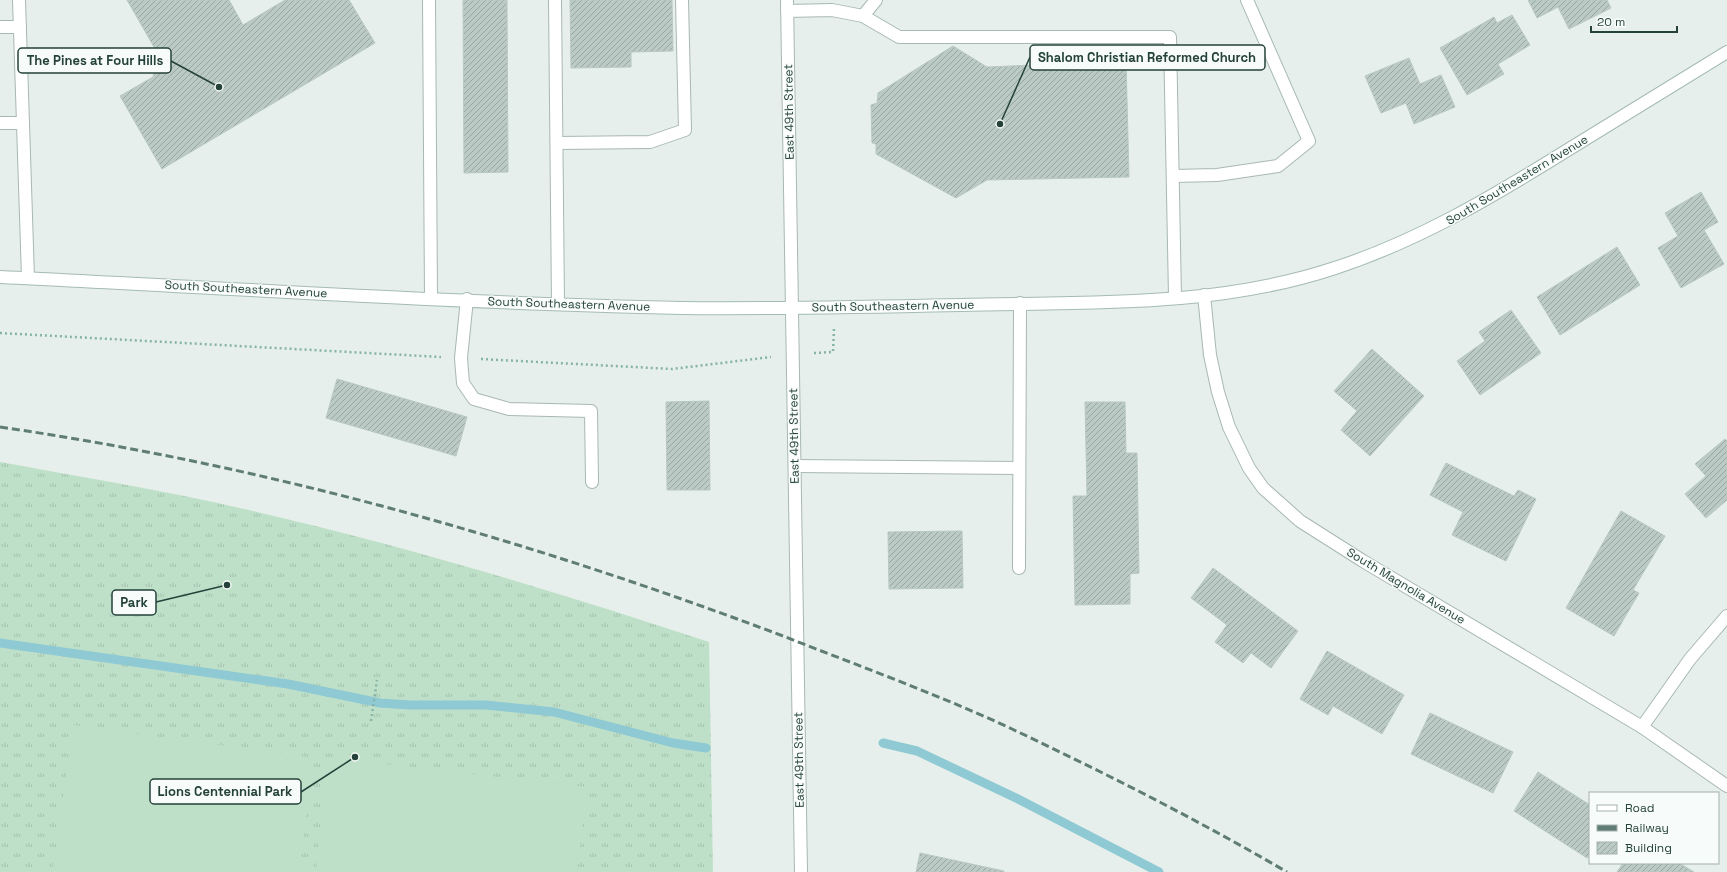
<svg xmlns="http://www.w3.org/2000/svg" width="1727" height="872" font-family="'Space Grotesk',sans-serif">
  <defs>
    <pattern id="grass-tufts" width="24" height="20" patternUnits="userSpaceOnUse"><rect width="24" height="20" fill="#bfe0c8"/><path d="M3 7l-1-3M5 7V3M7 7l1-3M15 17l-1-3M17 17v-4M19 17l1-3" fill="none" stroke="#a4c1ad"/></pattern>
    <pattern id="building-hatch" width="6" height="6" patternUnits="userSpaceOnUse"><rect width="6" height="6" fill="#bbcac4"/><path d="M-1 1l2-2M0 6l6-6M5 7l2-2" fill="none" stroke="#98a6a0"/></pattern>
  </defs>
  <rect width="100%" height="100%" fill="#e6efeb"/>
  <path fill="url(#grass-tufts)" d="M0,462c71,13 143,25 213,40 169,37 333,86 496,140l4,230h-713z"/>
  <g fill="#bfe0c8">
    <polygon points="73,725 314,758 298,872 82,872 53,868"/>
    <polygon points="329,758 587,787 577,872 316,872"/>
  </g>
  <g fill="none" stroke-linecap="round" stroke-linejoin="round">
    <g stroke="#8ec9d4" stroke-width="9">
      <polyline points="0,643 288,684 380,703 409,705 486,705 554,712 673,743 706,748"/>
      <polyline points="883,743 917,751 1018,799 1159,872"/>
    </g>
  </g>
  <g fill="url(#building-hatch)" stroke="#b8c9c2">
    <polygon points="127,0 229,0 243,25 285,0 349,0 375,43 162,169 120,96 153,77 158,54"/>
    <polygon points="463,0 507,0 508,172 464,173"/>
    <polygon points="570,0 672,0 673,51 631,52 631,67 571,68"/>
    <polygon points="1528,0 1607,0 1611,8 1569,29 1558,7 1537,18"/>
    <polygon points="1512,15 1530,45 1498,64 1504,74 1467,95 1440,48 1494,17 1497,23"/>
    <polygon points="953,46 987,67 1126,61 1129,177 987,180 956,198 876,154 876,144 872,143 871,105 877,103 878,93"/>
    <polygon points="1409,58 1420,84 1441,75 1455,107 1414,124 1406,103 1381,113 1365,76"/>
    <polygon points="1701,192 1718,222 1704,230 1724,264 1681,288 1658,248 1678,236 1665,213"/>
    <polygon points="1617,247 1640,285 1560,335 1537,297"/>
    <polygon points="1511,310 1541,353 1480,395 1457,361 1485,341 1479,332"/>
    <polygon points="1372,349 1424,396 1370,456 1341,430 1357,411 1334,391"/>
    <polygon points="337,379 467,417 456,456 326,418"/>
    <polygon points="709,401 710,490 667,490 666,402"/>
    <polygon points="1085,402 1125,402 1126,453 1137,453 1139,573 1130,574 1130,604 1075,605 1073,496 1087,496"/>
    <polygon points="1725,439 1727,441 1727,500 1706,518 1685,494 1706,476 1695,464"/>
    <polygon points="1446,463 1514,496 1518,490 1536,499 1506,561 1452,535 1463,512 1430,495"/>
    <polygon points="1621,511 1665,536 1633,590 1639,593 1614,636 1566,608"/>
    <polygon points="962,531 963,588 889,589 888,532"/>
    <polygon points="1213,568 1298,631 1271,668 1251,653 1243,663 1215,642 1227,625 1191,598"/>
    <polygon points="1327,651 1404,695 1382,734 1333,706 1328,715 1300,699"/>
    <polygon points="1430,713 1513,752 1493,793 1411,754"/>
    <polygon points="1538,772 1590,805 1590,854 1587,858 1514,811"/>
    <polygon points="920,853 1004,871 1004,872 916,872"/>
    <polygon points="1623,863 1679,863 1694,872 1617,872"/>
  </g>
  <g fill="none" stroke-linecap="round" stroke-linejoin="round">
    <g stroke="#a8b8b2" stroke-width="14">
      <g id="service">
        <polyline points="19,0 28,278"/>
        <polyline points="429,0 431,298"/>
        <polyline points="555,0 558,304"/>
        <polyline points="787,11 832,10 863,16 899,37 1170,37 1175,297"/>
        <polyline points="863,16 876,0"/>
        <polyline points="0,27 20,27"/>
        <polyline points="0,123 23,123"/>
        <polyline points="557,143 650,142 685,130 682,0"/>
        <polyline points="1173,176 1217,175 1278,166 1309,141 1247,0"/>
        <polyline points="467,299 461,358 463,383 474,399 509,409 591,411 592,482"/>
        <polyline points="795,466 1019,468"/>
        <polyline points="1019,568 1020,303"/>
      </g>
    </g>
    <g stroke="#a8b8b2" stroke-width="14">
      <g id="minor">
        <polyline points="1204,295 1210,355 1218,392 1229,427 1249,468 1263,488 1300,521 1363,561 1642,727 1727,786"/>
        <polyline points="1642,727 1690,659 1727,616"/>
      </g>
    </g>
    <g stroke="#a8b8b2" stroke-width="14">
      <polyline id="tertiary" points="787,0 801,872"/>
    </g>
    <g stroke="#a4bbb3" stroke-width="14">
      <path id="secondary" d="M0,277c227,11 455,26 682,31 93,1 186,-1 279,-3 124,-3 254,3 374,-37 83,-27 157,-71 231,-117 54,-33 107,-66 161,-99"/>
    </g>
    <g stroke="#86b3a5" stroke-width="2.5" stroke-dasharray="2 3" stroke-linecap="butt">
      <polyline points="0,333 441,357"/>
      <polyline points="814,353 833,352 834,328"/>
      <polyline points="481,359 672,369 771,357"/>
      <polyline points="371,721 377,680"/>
    </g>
    <use href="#service" stroke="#fff" stroke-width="12"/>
    <use href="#minor" stroke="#fff" stroke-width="12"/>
    <use href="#tertiary" stroke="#fff" stroke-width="12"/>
    <use href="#secondary" stroke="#fff" stroke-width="12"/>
    <path stroke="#5f7d75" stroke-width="3" stroke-dasharray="8 4" stroke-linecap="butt" d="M0,427c269,39 529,113 783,209 76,30 154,58 229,93 93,44 186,91 275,143"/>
  </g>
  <g text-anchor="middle" stroke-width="3" stroke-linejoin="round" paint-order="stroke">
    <g font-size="12" fill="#24423a" stroke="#f7fbf9">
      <text transform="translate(789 112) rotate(-91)" y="4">East 49th Street</text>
      <text transform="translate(1517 180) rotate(-31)" y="4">South Southeastern Avenue</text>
      <text transform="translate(246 289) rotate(3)" y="4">South Southeastern Avenue</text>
      <text transform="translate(569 304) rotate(2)" y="4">South Southeastern Avenue</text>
      <text transform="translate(893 306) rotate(-1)" y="4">South Southeastern Avenue</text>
      <text transform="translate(794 436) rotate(-91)" y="4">East 49th Street</text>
      <text transform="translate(1406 586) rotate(31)" y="4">South Magnolia Avenue</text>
      <text transform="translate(799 760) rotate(-91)" y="4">East 49th Street</text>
    </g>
  </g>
  <path fill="none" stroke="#24423a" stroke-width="1.5" d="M1000 124L1030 57M219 87L171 61M227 585L156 602M355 757L301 792"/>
  <g fill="#24423a" stroke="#f7fbf9" stroke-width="1.5">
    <circle cx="1000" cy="124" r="4"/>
    <circle cx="219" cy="87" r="4"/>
    <circle cx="227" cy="585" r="4"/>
    <circle cx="355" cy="757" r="4"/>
  </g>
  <g fill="#f7fbf9" stroke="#24423a" stroke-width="1.5">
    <rect x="1030" y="45" width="235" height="25" rx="4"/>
    <rect x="18" y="48" width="153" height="25" rx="4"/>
    <rect x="112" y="590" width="44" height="25" rx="4"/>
    <rect x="150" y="779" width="151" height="25" rx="4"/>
  </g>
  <g font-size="13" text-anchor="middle" font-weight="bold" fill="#24423a">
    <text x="1147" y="62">Shalom Christian Reformed Church</text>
    <text x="95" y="65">The Pines at Four Hills</text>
    <text x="134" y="607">Park</text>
    <text x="225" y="796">Lions Centennial Park</text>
  </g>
  <rect x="1589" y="792" width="130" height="72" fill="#f7fbf9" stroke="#a3b1ad"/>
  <rect x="1597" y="805" width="20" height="6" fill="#ffffff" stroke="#a3b1ad"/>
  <text x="1625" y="812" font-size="12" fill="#24423a">Road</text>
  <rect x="1597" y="825" width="20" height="6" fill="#5f7d75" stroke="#a3b1ad"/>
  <text x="1625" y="832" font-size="12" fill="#24423a">Railway</text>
  <rect x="1597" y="842" width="20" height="12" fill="url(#building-hatch)" stroke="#a3b1ad"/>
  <text x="1625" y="852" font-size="12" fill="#24423a">Building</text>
  <path d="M1591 26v6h86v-6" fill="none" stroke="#24423a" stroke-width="2"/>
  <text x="1597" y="26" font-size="12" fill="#24423a" stroke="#f7fbf9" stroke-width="3" paint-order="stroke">20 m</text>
</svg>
